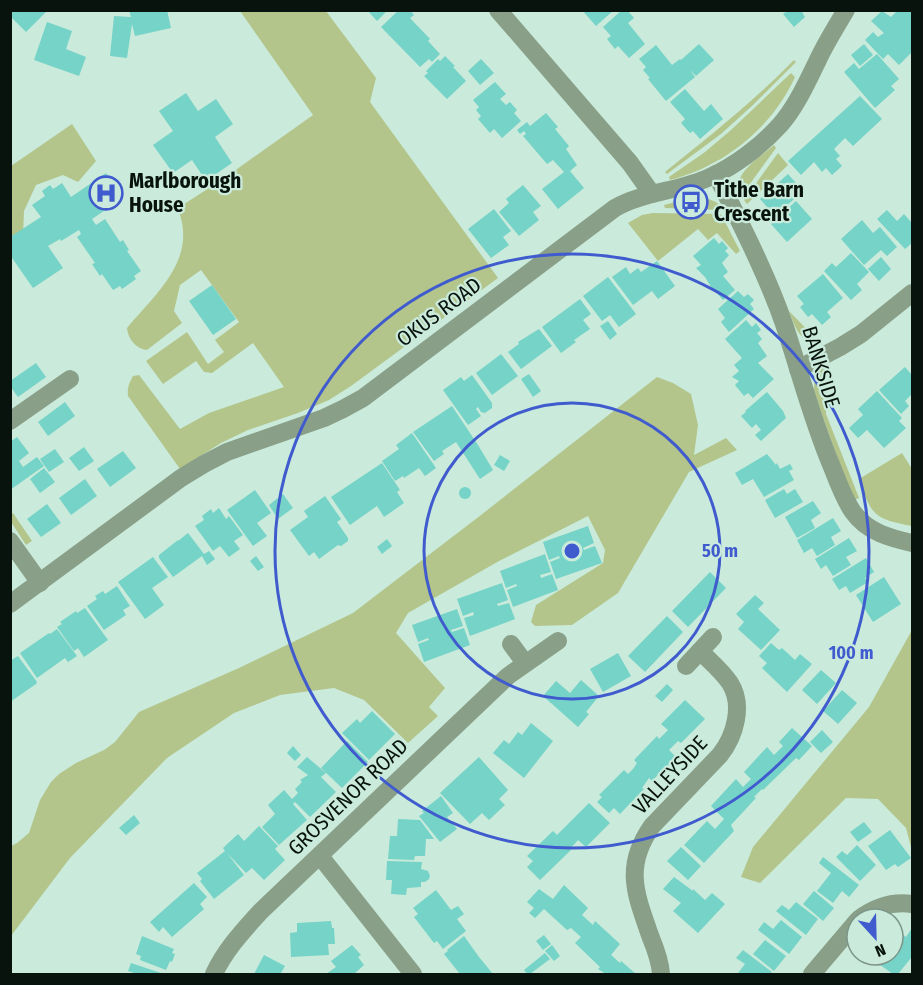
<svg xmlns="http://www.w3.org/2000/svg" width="923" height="985" font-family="'Fira Sans Condensed',sans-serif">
  <rect width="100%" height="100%" fill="#caebdb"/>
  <g fill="#b3c58b">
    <path d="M240,11h86l50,67 -6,24 128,176 -147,108 -22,14 -31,13 -50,17 -27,13 -41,26 -52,-73c-1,-8 1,-13 5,-20l6,-1 41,54 29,-16 75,-26 -31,-44 -41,30 -8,-1 -8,-11 -33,23 -17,-23 41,-29 21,32 16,-12 -9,-12 24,-18 -38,-52 -21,15 -6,26 8,12 -35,27c-11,-1 -19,-11 -20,-22 22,-27 59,-58 56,-97 0,-7 -3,-16 -5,-23l45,-29 90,-64z"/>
    <path d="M794,60l2,2 -43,43 -32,29 -54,40 -2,-2c45,-36 89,-71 129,-112z"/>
    <path d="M791,73l4,4c-23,51 -71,89 -125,103l-1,-3 36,-25 26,-22z"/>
    <polygon points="72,124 96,161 78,182 63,175 36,185 24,211 23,236 11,247 11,166"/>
    <path d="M774,145l2,3 -37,51c-8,-26 18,-39 35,-54z"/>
    <polygon points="778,153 788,165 747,204 744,200"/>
    <path d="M694,197c12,0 22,3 30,12l-3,1 -56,-2 -1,-3z"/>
    <polygon points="653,213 721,214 740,251 736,254 717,233 708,240 698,229 658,261 628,223 642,215"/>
    <path d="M789,311l32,33c-22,-2 -25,-15 -32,-33z"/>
    <path d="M827,364l-1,50 33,84 -5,2 -13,-31 -27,-78c0,-12 2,-20 13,-27z"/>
    <polygon points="657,377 673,383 691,394 698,425 694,455 726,438 737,450 689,472 618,593 572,625 535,626 531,622 536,605 603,563 605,550 588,516 499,561 408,613 396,633 445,688 429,707 438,716 408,743 364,700 334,688 280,695 234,713 167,758 70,858 11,936 11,846 17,843 29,833 40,800 51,782 59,774 76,763 104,750 115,742 139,712 239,668 353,613 481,515"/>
    <path d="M902,453l10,16v57c-38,-7 -41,-11 -53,-47z"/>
    <polygon points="13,513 32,541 26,545 11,522 11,515"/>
    <polygon points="912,630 912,851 906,828 878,799 846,798 760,883 741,877 753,847 869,707"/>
  </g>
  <g fill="#75d3c7">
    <polygon points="10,10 48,10 26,32 10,16"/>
    <polygon points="129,10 167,10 171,28 135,36 132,24 127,58 110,56 114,16 131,17"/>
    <polygon points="367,10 388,10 377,21"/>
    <polygon points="399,10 410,10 414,15 410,18 430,39 428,41 440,54 432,62 429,59 420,67 381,27"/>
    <polygon points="582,10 614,10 596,26"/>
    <polygon points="622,10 627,10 634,18 628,23 645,44 629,58 618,46 615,49 607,39 611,36 603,27"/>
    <polygon points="785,10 804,10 802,12 805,17 794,27 783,14 786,12"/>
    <polygon points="898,10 912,10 912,52 899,65 888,54 883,59 865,40 873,32 878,37 884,33 871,21 882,11 891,17"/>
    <polygon points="47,22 72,31 66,49 86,57 79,76 34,60"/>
    <polygon points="699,44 714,60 696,76 690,70 695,77 666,101 648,79 650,78 643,70 646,67 639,59 656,45 672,65 680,59 681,60"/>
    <polygon points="864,44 873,55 860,66 851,55"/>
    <polygon points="877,54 899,79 891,86 895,90 875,108 844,72 854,63 859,69"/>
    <polygon points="445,56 455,66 453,67 466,81 447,99 424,76 428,73 426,71 438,59 440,61"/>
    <polygon points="481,59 494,73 480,85 468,71"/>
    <polygon points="495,82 506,94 500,99 506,105 510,102 517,110 514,113 521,121 502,138 494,129 490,133 478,119 481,116 476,110 479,107 473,100"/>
    <polygon points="685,89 704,111 711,104 723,119 700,139 693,131 690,133 681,123 685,119 670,102"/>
    <polygon points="186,93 198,111 216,99 233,124 215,137 232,163 206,181 192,160 173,173 153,145 173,131 159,111"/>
    <polygon points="860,96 882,119 853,146 845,138 834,149 840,156 836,159 842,166 832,175 826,168 822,172 814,162 801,175 788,161"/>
    <polygon points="546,113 558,127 555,129 569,146 566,149 577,165 570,171 584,188 558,209 542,189 564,172 553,160 547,164 523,136 526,134 524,131 520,134 517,130 527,122 530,126"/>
    <polygon points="106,173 123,198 92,219 96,225 105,219 120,242 123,240 129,250 127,251 141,271 134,276 136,279 122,289 120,286 113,290 102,274 100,276 92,264 95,263 77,237 81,234 79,230 61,241 60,239 48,246 63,268 33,288 10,255 10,237 41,217 32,205 45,196 42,191 50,185 53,189 62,183 71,197"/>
    <polygon points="788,174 803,191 775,216 760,199"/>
    <polygon points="523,185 541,206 533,212 539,220 519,236 499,212 509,203 506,199"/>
    <polygon points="796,201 812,219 787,242 771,224"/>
    <polygon points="494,209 511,231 503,237 509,245 491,258 468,229"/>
    <polygon points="887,210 897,221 904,214 912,223 912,243 905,249 877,219"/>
    <polygon points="862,220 873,233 880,227 897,247 887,256 881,250 864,265 841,239"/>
    <polygon points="714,238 719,244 722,241 728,248 725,251 729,255 722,263 728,272 723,276 735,290 723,300 711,287 705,277 696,268 701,265 693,256"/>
    <polygon points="851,253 869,272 857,284 862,290 851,300 824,271 832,263 836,267"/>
    <polygon points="881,257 891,269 879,281 868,269"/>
    <polygon points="657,261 675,286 658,299 652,291 633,305 612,277 626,267 630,274 638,268 641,272"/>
    <polygon points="823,274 843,298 827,312 831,317 822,325 812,314 808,317 800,307 804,304 797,296"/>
    <polygon points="608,277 636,314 619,327 610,315 602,321 583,296"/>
    <polygon points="212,285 236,319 213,335 189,301"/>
    <polygon points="738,291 744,297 748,294 754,300 750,304 754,309 729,332 721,322 725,318 718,309"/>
    <polygon points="580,299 591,314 583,320 590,329 574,340 576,342 561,353 542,327"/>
    <polygon points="746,320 752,327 756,323 761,330 757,333 762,339 758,343 767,356 758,363 774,379 753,398 748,393 744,396 735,385 739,381 732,377 739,371 734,365 742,358 725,339"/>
    <polygon points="608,321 617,334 610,340 600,326"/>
    <polygon points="539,329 552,346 521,369 508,352 519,344 518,342"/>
    <polygon points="501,354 518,376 492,395 476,373"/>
    <polygon points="36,363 46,377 18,397 10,386 10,381"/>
    <polygon points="905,367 912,375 912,394 905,401 909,406 901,414 879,390"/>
    <polygon points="529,374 541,391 533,397 521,379"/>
    <polygon points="472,375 492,403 492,408 485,413 481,412 478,407 476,409 481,416 468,425 443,390 461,377 464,381"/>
    <polygon points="877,391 902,418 899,421 906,428 884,448 867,430 858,438 849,428 863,415 858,409"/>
    <polygon points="767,392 783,411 786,418 761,441 755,435 761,430 756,424 752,428 741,416 746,412 745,411"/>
    <polygon points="65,402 75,416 48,436 38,422"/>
    <polygon points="452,406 478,445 493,470 480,479 456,442 442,451 444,454 434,461 413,432"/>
    <polygon points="412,433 436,468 425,476 419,468 404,478 403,476 395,481 382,461 399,449 396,445"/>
    <polygon points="17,437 29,453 19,461 23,467 37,457 44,466 10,490 10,442"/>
    <polygon points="84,447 94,461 79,471 69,458"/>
    <polygon points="55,449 64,462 49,472 40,459"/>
    <polygon points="123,451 136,468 110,487 97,469"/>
    <polygon points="767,454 776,465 777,463 780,469 790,464 793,469 789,471 794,480 764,497 753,479 742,485 735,473"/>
    <polygon points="500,455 510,461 504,471 494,465"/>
    <polygon points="382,463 400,490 397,492 404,503 384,517 377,506 350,525 331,497"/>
    <polygon points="44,468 55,482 40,493 30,479"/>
    <polygon points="85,479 97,496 71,515 59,498"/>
    <circle cx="465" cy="493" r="6"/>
    <polygon points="784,489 787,494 795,489 803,502 775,518 765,500"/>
    <polygon points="255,490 271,513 257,523 267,536 253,546 227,510"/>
    <polygon points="283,494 293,508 278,519 269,505"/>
    <polygon points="325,496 341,519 337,522 348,538 348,541 341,546 338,545 319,559 314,552 309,556 290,530 308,517 304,511"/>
    <polygon points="813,501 821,513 811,520 815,528 797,538 785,517"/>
    <polygon points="47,504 61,523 41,537 27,519"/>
    <polygon points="219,508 226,519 229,516 243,535 234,541 240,549 229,557 220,546 213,551 195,526 204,520 202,516 211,509 213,513"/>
    <polygon points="833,518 841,531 831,537 835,545 817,556 812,548 804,553 797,540"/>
    <polygon points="588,526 594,543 583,548 584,550 595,546 602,563 556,579 550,562 560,558 559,556 549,560 543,542"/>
    <polygon points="188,533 204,554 209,551 215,559 207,565 202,556 173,577 159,558 159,555 178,540 178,541"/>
    <polygon points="849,538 857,551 846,557 851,565 833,576 826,565 821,569 815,559"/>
    <polygon points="387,539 392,546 382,554 377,547"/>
    <polygon points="545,554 551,572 540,575 541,578 552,574 558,590 513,607 507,590 517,586 516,584 506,588 500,571"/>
    <polygon points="256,556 264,567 258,571 250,561"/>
    <polygon points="153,557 168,577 152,588 164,605 145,619 118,582"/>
    <polygon points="866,558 874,572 865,578 868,582 850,593 846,586 839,590 832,579"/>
    <polygon points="710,572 726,588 688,627 672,611"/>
    <polygon points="884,577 901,604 873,622 856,595"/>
    <polygon points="502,583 508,600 497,604 498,606 509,603 515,619 470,636 464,618 474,615 473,612 463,616 457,599"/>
    <polygon points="117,586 130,606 123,610 126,615 104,630 87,606 97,599 95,596 103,591 105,594"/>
    <polygon points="755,595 764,603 758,609 780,630 761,650 738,629 744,622 736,614"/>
    <polygon points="85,608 108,640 84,657 78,648 74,651 57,627 62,624 60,622 76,611 77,613"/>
    <polygon points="457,609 463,626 451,630 452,632 464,628 470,645 424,662 418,644 429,640 428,638 418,642 412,625"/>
    <polygon points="667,616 683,632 645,672 628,656"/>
    <polygon points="57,629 77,656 68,662 65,658 37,678 20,653 49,633 50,634"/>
    <polygon points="771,643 779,650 782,648 795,660 800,654 812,664 787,692 762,668 767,663 759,656"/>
    <polygon points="618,653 631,676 603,692 590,669"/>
    <polygon points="18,656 37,682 36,684 10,702 10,661"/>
    <polygon points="821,670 836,683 817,704 802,690"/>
    <polygon points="581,680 599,696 586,712 589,714 578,727 543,696 556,681 570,693"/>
    <polygon points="667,684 673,690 662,702 655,696"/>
    <polygon points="842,690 857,703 838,724 823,711"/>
    <polygon points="685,700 705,719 681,743 678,741 669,750 676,757 652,781 649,778 642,788 644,789 620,814 614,808 609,813 597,802 602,797 599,795 624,770 628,774 633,769 637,763 634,760 657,736 659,739 668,730 661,724"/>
    <polygon points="372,711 395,734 369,760 342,733 357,719 360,723"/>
    <polygon points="531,723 553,741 524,778 493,753 504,740 509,744 518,732 522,735"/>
    <polygon points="792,728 812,746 799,760 796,758 763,790 762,789 754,797 756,798 731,825 734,831 704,863 684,845 707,821 715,829 724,819 711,806 736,779 743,787 751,779 744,772 767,747 774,755 783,746 779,742"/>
    <polygon points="822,730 833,742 821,753 810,742"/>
    <polygon points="347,741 368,762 342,788 321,768"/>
    <polygon points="293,746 301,755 295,761 287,753"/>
    <polygon points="307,757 326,773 321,777 336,792 310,817 295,802 293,804 307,820 279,845 262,827 275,814 268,805 284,790 292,799 298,793 295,789 302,782 300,780 308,775 297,767"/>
    <polygon points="479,757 508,790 499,799 505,805 489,820 482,813 470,824 440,793"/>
    <polygon points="441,796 453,813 447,817 457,829 440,842 419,816 424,813 422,811"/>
    <polygon points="589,803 610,823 586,847 578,840 570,849 571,850 540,880 527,867 533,861 527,856 553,831 557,835"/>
    <polygon points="134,815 140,823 126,835 119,828"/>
    <polygon points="398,819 420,820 434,839 426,839 425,856 415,856 414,860 388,859 390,836 397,836"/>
    <polygon points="864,822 872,832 858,842 850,832"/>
    <polygon points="259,826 278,846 275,849 285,860 264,880 252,868 246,873 227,853 244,875 214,899 200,881 202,879 197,873 225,851 223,848 238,834 244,841"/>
    <polygon points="890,830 911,858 898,867 895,864 886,870 868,846"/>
    <polygon points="857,845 876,865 860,881 836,857 842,851 847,855"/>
    <polygon points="681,847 701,866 688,880 667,861"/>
    <polygon points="823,857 859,885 849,897 842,891 833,903 817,891 831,873 819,863"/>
    <polygon points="387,861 422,862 421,869 428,871 430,876 429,879 425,882 421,882 421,887 407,888 406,895 391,894 392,880 386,880"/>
    <polygon points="674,877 693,891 693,889 705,900 712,893 725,904 698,933 673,911 681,903 663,889"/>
    <polygon points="194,883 207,897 200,904 204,909 172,937 163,927 159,932 150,922"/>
    <polygon points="564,885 588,908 582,915 593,925 595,921 620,944 611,955 620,963 621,961 636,974 606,974 598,969 600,967 575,943 581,937 571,928 567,930 544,909 535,918 529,913 534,908 527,902 539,889 553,899"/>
    <polygon points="436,890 451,910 458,906 464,914 457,919 466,931 443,949 437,941 434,943 414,917 418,914 413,908"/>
    <polygon points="814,891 834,908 823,921 803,904"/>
    <polygon points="796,902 818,919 806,935 776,911 782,905 789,910"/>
    <polygon points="781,920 802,937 789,954 758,930 764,922 773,929"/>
    <polygon points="331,921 332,928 334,928 335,944 328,944 329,955 291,957 290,933 297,932 297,923"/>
    <polygon points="912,928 912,960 911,958 898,974 893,974 876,962 882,955 893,955 893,940 899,932 906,937"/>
    <polygon points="544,935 551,944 543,950 536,941"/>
    <polygon points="142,936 174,949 172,953 175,954 172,962 170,961 166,970 140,960 141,956 136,954"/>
    <polygon points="464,936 479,957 493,974 460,974 444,954 448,951 447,950"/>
    <polygon points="765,940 786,956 774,971 753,954"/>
    <polygon points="352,945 361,955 358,957 364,965 354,974 326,974 336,967 331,961"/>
    <polygon points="552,945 560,956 554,961 545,951"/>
    <polygon points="743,950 772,972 770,974 740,974 738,973 745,964 736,958"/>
    <polygon points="545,953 550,959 530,974 527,974 524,970"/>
    <polygon points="264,955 285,966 281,973 284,974 254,974"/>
    <polygon points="131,963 164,974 137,974 128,971"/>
  </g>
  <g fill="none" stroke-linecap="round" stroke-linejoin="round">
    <g stroke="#8a9f88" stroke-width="18">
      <polyline points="498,10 630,163 652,194"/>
      <path d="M716,174c24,49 50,98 68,150 16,48 28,96 48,143 6,15 12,32 21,45 14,20 37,26 59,31"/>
      <polyline points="798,369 840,347 861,334 912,293"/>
      <polyline points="10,421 70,379"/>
      <polyline points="10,541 40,583"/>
      <path d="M10,604l171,-126 23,-14 23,-12 97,-34 19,-9 20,-11 252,-190c27,-16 66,-17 95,-31 25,-11 51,-31 70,-52 16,-18 26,-41 37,-63 8,-18 19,-35 29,-52"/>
      <polyline points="511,644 525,663"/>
      <polyline points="686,666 713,637"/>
      <polyline points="320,856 413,974"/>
      <path d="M859,919c16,-12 33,-18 53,-15"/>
      <path d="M214,974c11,-24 29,-43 46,-62l248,-236 50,-35"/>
      <path d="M661,974c-1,-13 -5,-24 -10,-36 -15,-43 -28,-71 1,-112l68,-71c15,-19 24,-50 10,-72 -8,-12 -20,-22 -30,-32"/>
      <polyline points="812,974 857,921"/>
    </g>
  </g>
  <g fill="none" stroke="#3f5bce" stroke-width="3">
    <circle cx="572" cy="551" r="148"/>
    <circle cx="572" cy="551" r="297"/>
  </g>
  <defs>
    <g id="hospital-ring" transform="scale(1.725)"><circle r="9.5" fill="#caebdb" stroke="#3f5bce" stroke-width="1.5"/><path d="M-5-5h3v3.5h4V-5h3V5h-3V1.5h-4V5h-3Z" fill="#3f5bce"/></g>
    <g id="bus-ring" transform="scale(1.725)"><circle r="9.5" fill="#caebdb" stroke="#3f5bce" stroke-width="1.5"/><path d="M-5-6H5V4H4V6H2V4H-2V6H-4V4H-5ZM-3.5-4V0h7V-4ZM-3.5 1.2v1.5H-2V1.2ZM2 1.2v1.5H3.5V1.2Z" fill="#3f5bce"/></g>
  </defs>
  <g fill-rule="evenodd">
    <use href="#hospital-ring" x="106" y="193"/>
    <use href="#bus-ring" x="691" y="202"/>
  </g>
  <g text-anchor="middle" stroke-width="4.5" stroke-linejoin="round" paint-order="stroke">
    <g font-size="21" font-weight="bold" fill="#08130e" stroke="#caebdb" text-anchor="start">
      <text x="129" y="188">Marlborough<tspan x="129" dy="24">House</tspan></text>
      <text x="714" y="197">Tithe Barn<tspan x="714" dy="24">Crescent</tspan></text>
    </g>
    <g font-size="21" fill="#08130e" stroke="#caebdb">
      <text transform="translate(439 312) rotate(-37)" y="7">OKUS ROAD</text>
      <text transform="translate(821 367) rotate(73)" y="7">BANKSIDE</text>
      <text transform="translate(670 775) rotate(-47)" y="7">VALLEYSIDE</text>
      <text transform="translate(348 797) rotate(-44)" y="7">GROSVENOR ROAD</text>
    </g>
  </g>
  <circle cx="572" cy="551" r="9" fill="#3f5bce" stroke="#caebdb" stroke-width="3"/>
  <g font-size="18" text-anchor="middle" font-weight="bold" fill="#3f5bce" stroke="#caebdb" stroke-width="4.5" stroke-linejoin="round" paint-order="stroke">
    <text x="720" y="557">50 m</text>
    <text x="851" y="659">100 m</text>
  </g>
  <rect width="923" height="985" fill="none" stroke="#08130e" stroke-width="24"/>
  <g transform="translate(875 937) rotate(158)"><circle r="28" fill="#caebdb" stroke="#7c9589" stroke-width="1.5"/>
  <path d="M0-4.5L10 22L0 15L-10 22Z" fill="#3f5bce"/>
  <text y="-9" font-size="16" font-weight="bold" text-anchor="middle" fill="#08130e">N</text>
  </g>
</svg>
